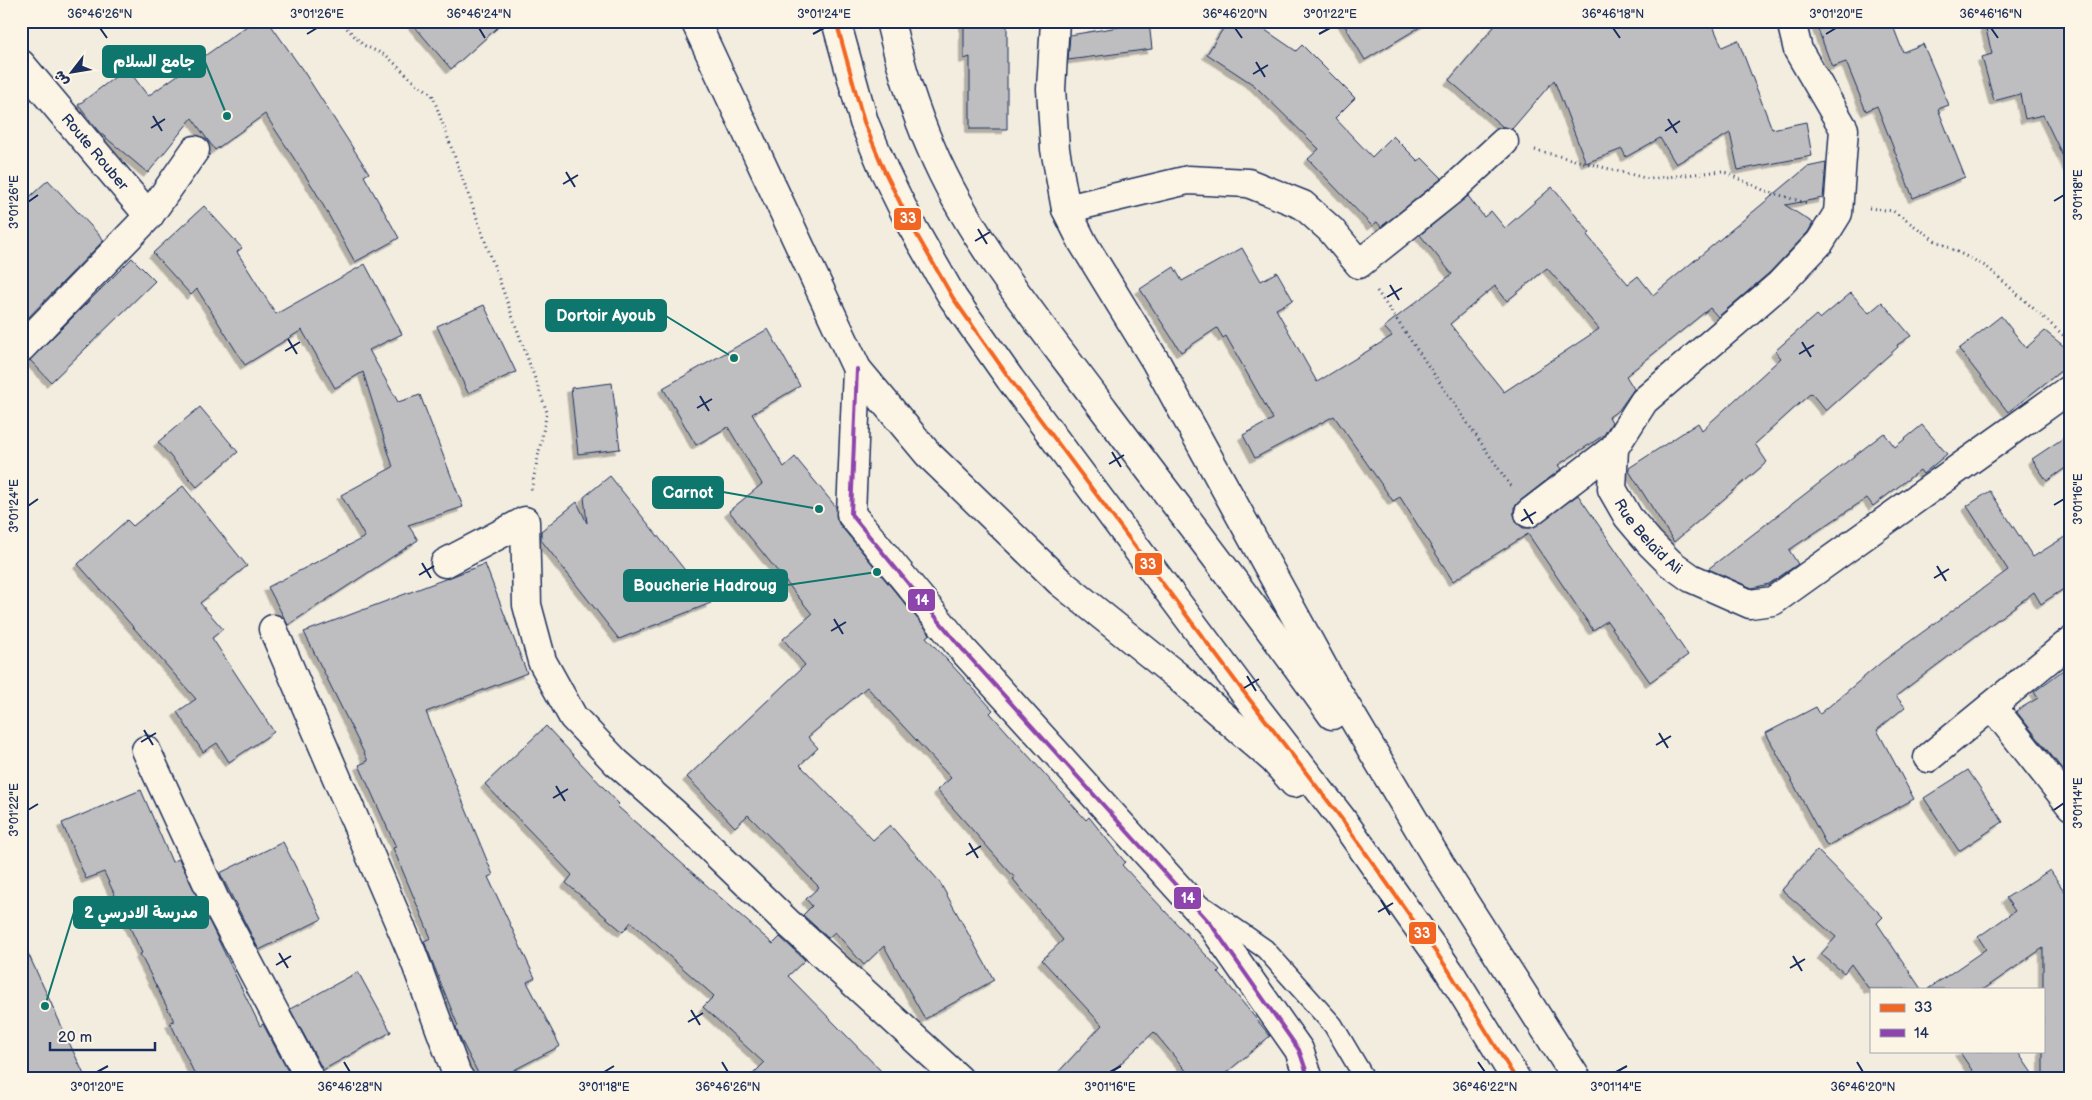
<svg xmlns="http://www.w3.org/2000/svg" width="2092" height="1100" font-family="'Balsamiq Sans','Playpen Sans Arabic',sans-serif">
  <defs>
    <filter id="shadow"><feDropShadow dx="-4.5" dy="4.5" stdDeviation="0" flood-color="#0004"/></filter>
  </defs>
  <rect width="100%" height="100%" fill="#f3ede0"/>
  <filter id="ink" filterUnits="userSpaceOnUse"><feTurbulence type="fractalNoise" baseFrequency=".02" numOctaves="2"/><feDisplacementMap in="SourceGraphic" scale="10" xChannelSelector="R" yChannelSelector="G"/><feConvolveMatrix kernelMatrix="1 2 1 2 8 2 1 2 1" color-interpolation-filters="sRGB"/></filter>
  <g filter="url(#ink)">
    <g fill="#bebec0" stroke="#1b2f5e" fill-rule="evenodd" filter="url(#shadow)">
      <polygon points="254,21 268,21 304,72 369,173 364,176 399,238 355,262 314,189 265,114 215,150 192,118 148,173 99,132 78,105 127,68 148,96"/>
      <polygon points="410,21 505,21 451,69"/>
      <polygon points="964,21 1007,21 1007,129 970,129 970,57 964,59"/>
      <polygon points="1228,21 1252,21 1296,51 1302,45 1355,98 1335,118 1372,157 1393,136 1418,161 1422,158 1442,178 1381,227 1377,222 1372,226 1308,159 1319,149 1254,85 1207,54"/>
      <polygon points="1342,21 1430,21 1365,60"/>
      <polygon points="1499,21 1711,21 1722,47 1738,40 1772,129 1806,122 1812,156 1738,170 1730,133 1676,164 1660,138 1626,157 1622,149 1586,163 1554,80 1512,129 1503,127 1449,80"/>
      <polygon points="1815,21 1891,21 1903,52 1923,44 1949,105 1938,109 1965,177 1913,198 1877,106 1866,111 1846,62 1832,67"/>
      <polygon points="1984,21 2071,21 2071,173 2043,115 2025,119 2020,94 1994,101 1982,57 1992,54"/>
      <polygon points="1149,22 1152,49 1068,60 1070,35"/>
      <path d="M1826,163l-3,35 -38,7 28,18 -5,9 -39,41 -51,44 -8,-9 -84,68 8,13 -15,21 -10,7 3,5 -8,13 -46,30 3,4 -41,32 -6,6v8l3,8 6,5h8l47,-33 110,160 -38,27 -43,-61 -14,9 -65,-96 -75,47 -53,-84 -7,4 -59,-85 -79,42 -12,-23 30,-16 -47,-83 -3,2 -6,-10 -36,24 -41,-63 34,-22 8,14 60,-33 19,33 16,-9 16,28 -17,9 41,73 75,-46 -8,-9 68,-53 -32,-39 48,-39 16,21 7,-6 14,17 47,-41 38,46 -3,2 41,49 10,-8 15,19 154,-128zM1547,268l52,61 -95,63 -54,-68 45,-38 12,15z"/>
      <polygon points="48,180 104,240 21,325 21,205"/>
      <polygon points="204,206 242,248 237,252 276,314 365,264 402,334 369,350 398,402 420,395 463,507 408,525 418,540 288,625 268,587 365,537 341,495 393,467 363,372 335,388 302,330 245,365 197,289 191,295 153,253"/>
      <polygon points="132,258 155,281 51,382 30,360"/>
      <polygon points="1851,293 1869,313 1882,302 1911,336 1897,345 1898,347 1826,411 1811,393 1755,444 1767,462 1674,542 1629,471 1629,468 1698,423 1702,430 1781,358 1775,351 1816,315 1820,319"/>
      <polygon points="484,305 516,372 468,393 437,326"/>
      <polygon points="2001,316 2026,348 2045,331 2071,352 2071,363 2008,412 1959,349"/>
      <polygon points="768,329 800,386 752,414 784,467 795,457 836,507 839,524 930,634 926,637 993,710 990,713 1086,820 1089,817 1125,862 1122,865 1220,970 1218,972 1270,1036 1219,1079 1193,1079 1154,1032 1104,1079 1052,1079 1102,1025 1042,960 1063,940 1013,879 1015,878 937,790 951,778 867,687 808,737 818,748 800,765 873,840 890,825 939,881 994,980 925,1019 884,946 864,965 835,932 828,938 803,915 812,906 806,899 819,887 748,815 735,827 687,777 805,665 783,639 812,614 729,511 762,484 728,427 696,445 663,388"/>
      <polygon points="612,383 620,449 578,454 571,388"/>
      <polygon points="200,407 238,452 197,487 158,442"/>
      <polygon points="1922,425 1947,454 1923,474 1920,470 1873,506 1867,498 1789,550 1798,564 1769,584 1752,588 1708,569 1884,433 1895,447"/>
      <polygon points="2071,433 2071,464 2047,481 2032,459"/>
      <polygon points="610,476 711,603 619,639 541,540 541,531 577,502 587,523 584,497"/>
      <polygon points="183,486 247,566 200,603 223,629 212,638 274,732 229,762 217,743 203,752 177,712 196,699 78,564 127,520 133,526"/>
      <polygon points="1990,491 2033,557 2071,533 2071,584 2041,604 2034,592 1896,696 1905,707 1877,730 1914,799 1827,846 1766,733 1816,707 1820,714 1883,661 2008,570 1967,506"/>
      <polygon points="485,564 527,673 426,712 493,875 488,877 535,978 527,982 560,1046 497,1079 481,1079 459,1036 456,1027 458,1026 424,941 431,938 393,848 396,847 359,765 368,761 304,632"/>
      <polygon points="2071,664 2071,780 2016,711 2038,698 2034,692"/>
      <polygon points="546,726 619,804 617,806 773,944 780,937 805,960 788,976 889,1079 748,1079 764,1063 703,1007 714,996 631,922 623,932 566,883 572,875 485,784"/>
      <polygon points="1968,770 2003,822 1959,851 1924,798"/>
      <polygon points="141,790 172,862 179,859 260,1026 263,1024 292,1079 197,1079 170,1022 174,1021 140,954 142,953 104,872 86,879 62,823"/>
      <polygon points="283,842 322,919 259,950 220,873"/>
      <polygon points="1817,850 1883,917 1877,923 1921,989 1869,989 1851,964 1844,973 1821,954 1836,937 1782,890"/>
      <polygon points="2050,870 2071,901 2071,1079 2043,1079 2043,948 1984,989 1928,989 1986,949 1978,937 2015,911 2006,898"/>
      <polygon points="21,938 86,1079 28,1079 21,1064"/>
      <polygon points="358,972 391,1032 323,1070 290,1009"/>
      <polygon points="1959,1051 2017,1051 2036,1079 1978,1079"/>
    </g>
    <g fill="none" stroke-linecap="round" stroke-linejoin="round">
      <g stroke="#1b2f5e" stroke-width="22">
        <polyline id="lane" points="1206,908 1265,949 1333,1025 1365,1079"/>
      </g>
      <g stroke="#1b2f5e" stroke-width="31">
        <g id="street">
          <path id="s1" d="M1791,21l7,29 46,79 -6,84 -18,29 -40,42 -136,117 -30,47 -2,41 16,28 22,26 20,20 21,15 59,26 23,-3 298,-213"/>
          <path id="s2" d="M21,64l128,152"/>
          <polyline points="1066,209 1188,180 1248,183 1303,205 1331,230 1359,264 1453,189 1504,142"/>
          <polyline points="21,348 149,216 195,150"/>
          <polyline points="857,369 851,514 963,650 1210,923 1299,1050 1309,1079"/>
          <polyline points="1529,513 1614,448"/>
          <polyline points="445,563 525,521 527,605 542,661 573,717 616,762 674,813 787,922 959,1079"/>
          <polyline points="273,629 412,953 457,1075 460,1079"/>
          <polyline points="1992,706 2071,806"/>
          <polyline points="146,750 215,900 310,1079"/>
          <polyline points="1928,758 2071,641"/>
        </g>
      </g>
      <g stroke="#1b2f5e" stroke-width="31">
        <g id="highway">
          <polyline points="695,21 857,369 928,454 1060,582 1176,675 1274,760 1294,783"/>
          <polyline points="836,21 864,122 884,170 910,223 953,298 1010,379 1243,691 1341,818 1449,971 1516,1079"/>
          <path d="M890,21c10,43 23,86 41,127 39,93 114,182 174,263 76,101 154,201 227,304"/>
          <polyline points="1055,21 1051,89 1055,149 1066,209 1083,243 1156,362 1328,676 1440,864 1577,1079"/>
        </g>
      </g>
      <g stroke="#1b2f5e" stroke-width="3" stroke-dasharray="1 4" stroke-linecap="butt">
        <polyline points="340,21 363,45 387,56 412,80 432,94 547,412 531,491"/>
        <polyline points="1535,150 1649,179 1722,171 1763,190 1806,203"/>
        <polyline points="1869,208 1893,211 1936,241 1987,267 2071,342"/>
        <polyline points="1377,291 1512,488"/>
      </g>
      <use href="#lane" stroke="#fcf5e5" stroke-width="19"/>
      <use href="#street" stroke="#fcf5e5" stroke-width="28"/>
      <use href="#highway" stroke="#fcf5e5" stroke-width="28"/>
      <g stroke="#fcf5e5" stroke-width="8">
        <polyline id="bus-1" points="836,21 864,122 884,170 910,223 953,298 1010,379 1243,691 1341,818 1449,971 1516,1079"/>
      </g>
      <g stroke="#fcf5e5" stroke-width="8">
        <polyline id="bus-2" points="857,369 851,514 963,650 1210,923 1299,1050 1309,1079"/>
      </g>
      <use href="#bus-1" stroke="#f26522" stroke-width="4"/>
      <use href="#bus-2" stroke="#8e44ad" stroke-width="4"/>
    </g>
  </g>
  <path fill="none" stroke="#1b2f5e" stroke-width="2" d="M100,28l7,10M479,28l6,10M1235,28l7,10M1613,28l7,10M1991,28l7,10M307,34l10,-6M813,34l11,-6M1319,34l11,-6M1826,34l10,-6M1256,62l9,15M1253,74l15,-9M153,116l9,15M1668,119l9,14M151,128l14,-9M1665,131l15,-10M566,172l9,15M563,184l15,-9M2054,201l10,-6M28,202l10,-7M978,229l9,15M975,241l15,-9M1390,285l9,15M1387,297l15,-9M288,339l9,15M1802,342l9,15M285,351l15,-9M1799,354l15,-9M700,396l9,15M697,408l15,-9M1112,452l9,15M1109,464l15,-9M2054,505l10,-6M28,506l10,-7M1524,509l9,15M1521,521l15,-9M422,563l9,15M1937,566l9,15M419,575l15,-9M1934,578l15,-9M834,619l9,15M831,631l15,-9M1247,676l9,15M1244,688l15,-9M144,730l9,15M1659,733l9,15M141,742l15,-9M1656,745l15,-9M556,786l9,15M553,798l15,-9M28,810l10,-6M2054,810l10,-7M969,843l9,15M966,855l15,-9M1381,900l9,15M1378,912l15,-9M279,953l9,15M1793,956l9,15M276,965l15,-9M1790,968l15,-9M691,1010l9,15M688,1022l15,-9M344,1062l6,10M722,1062l6,10M1478,1062l7,10M1857,1062l6,10M97,1072l11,-6M604,1072l10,-6M1110,1072l11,-6M1616,1072l11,-6"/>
  <g text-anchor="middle" stroke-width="4.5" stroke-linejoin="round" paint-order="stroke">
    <g font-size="15" fill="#1b2f5e" stroke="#fcf5e5">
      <text dy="5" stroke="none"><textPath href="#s2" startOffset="115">Route Rouber</textPath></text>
      <text dy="5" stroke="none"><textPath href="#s1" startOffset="634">Rue Belaïd Ali</textPath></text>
    </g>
  </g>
  <path fill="none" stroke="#0f766e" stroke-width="2" d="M227 116L205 62M734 358L666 316M819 509L723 492M877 572L787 585M45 1006L74 912"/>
  <g fill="#0f766e" stroke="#fcf5e5" stroke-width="2">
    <circle cx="227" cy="116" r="5"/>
    <circle cx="734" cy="358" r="5"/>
    <circle cx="819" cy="509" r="5"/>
    <circle cx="877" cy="572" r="5"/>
    <circle cx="45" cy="1006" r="5"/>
  </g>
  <g fill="#0f766e" stroke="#0f766e" stroke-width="2">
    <rect x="103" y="46" width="102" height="31" rx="5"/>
    <rect x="546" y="300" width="120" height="31" rx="5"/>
    <rect x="653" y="477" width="70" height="31" rx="5"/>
    <rect x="624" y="570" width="163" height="31" rx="5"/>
    <rect x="74" y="897" width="134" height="31" rx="5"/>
  </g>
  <g font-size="16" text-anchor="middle" font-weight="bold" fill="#fff">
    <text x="154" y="67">جامع السلام</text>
    <text x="606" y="321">Dortoir Ayoub</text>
    <text x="688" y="498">Carnot</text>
    <text x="705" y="591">Boucherie Hadroug</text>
    <text x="141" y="918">مدرسة الادرسي 2</text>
  </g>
  <g stroke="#fcf5e5" stroke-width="2">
    <rect x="893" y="207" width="29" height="24" rx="5" fill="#f26522"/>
    <rect x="1134" y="552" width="29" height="24" rx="5" fill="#f26522"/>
    <rect x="907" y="588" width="29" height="24" rx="5" fill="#8e44ad"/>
    <rect x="1173" y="886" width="29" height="24" rx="5" fill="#8e44ad"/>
    <rect x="1408" y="921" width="29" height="24" rx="5" fill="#f26522"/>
  </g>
  <g font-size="14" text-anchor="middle" font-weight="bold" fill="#fff">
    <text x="908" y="223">33</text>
    <text x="1148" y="569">33</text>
    <text x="922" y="605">14</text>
    <text x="1188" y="903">14</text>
    <text x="1422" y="938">33</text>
  </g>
  <rect width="2092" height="1100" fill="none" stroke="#fcf5e5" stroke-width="55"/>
  <rect x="1870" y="988" width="175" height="65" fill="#fcf5e5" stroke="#a2a6af"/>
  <rect x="1880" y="1004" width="25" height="8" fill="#f26522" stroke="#a2a6af"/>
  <text x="1914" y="1012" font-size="15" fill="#1b2f5e">33</text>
  <rect x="1880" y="1029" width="25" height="8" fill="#8e44ad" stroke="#a2a6af"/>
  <text x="1914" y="1038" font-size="15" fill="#1b2f5e">14</text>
  <g transform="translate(72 72) rotate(239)" stroke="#fcf5e5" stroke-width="4" paint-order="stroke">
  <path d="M0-4L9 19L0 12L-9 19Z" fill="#1b2f5e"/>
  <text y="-8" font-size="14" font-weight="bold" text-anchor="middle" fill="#1b2f5e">ش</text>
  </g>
  <path d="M50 1042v8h105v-8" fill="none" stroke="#1b2f5e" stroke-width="2.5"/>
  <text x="58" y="1042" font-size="15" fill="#1b2f5e" stroke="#fcf5e5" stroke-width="4" paint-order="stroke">20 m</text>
  <rect x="28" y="28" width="2036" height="1044" fill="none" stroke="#1b2f5e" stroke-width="2"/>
  <g font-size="12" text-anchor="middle" fill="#1b2f5e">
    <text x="100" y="18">36°46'26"N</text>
    <text x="317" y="18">3°01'26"E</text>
    <text x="479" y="18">36°46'24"N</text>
    <text x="824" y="18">3°01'24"E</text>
    <text x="1235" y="18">36°46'20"N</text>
    <text x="1330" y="18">3°01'22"E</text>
    <text x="1613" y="18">36°46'18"N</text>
    <text x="1836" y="18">3°01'20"E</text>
    <text x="1991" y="18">36°46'16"N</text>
    <text transform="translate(2078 195) rotate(-90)" y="4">3°01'18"E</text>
    <text transform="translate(14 202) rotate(-90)" y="4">3°01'26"E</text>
    <text transform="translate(2078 499) rotate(-90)" y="4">3°01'16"E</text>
    <text transform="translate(14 506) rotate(-90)" y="4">3°01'24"E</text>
    <text transform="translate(2078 803) rotate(-90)" y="4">3°01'14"E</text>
    <text transform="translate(14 810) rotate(-90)" y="4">3°01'22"E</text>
    <text x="97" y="1091">3°01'20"E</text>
    <text x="350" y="1091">36°46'28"N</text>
    <text x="604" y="1091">3°01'18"E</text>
    <text x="728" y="1091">36°46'26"N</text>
    <text x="1110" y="1091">3°01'16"E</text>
    <text x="1485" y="1091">36°46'22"N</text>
    <text x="1616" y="1091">3°01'14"E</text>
    <text x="1863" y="1091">36°46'20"N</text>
  </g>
</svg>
